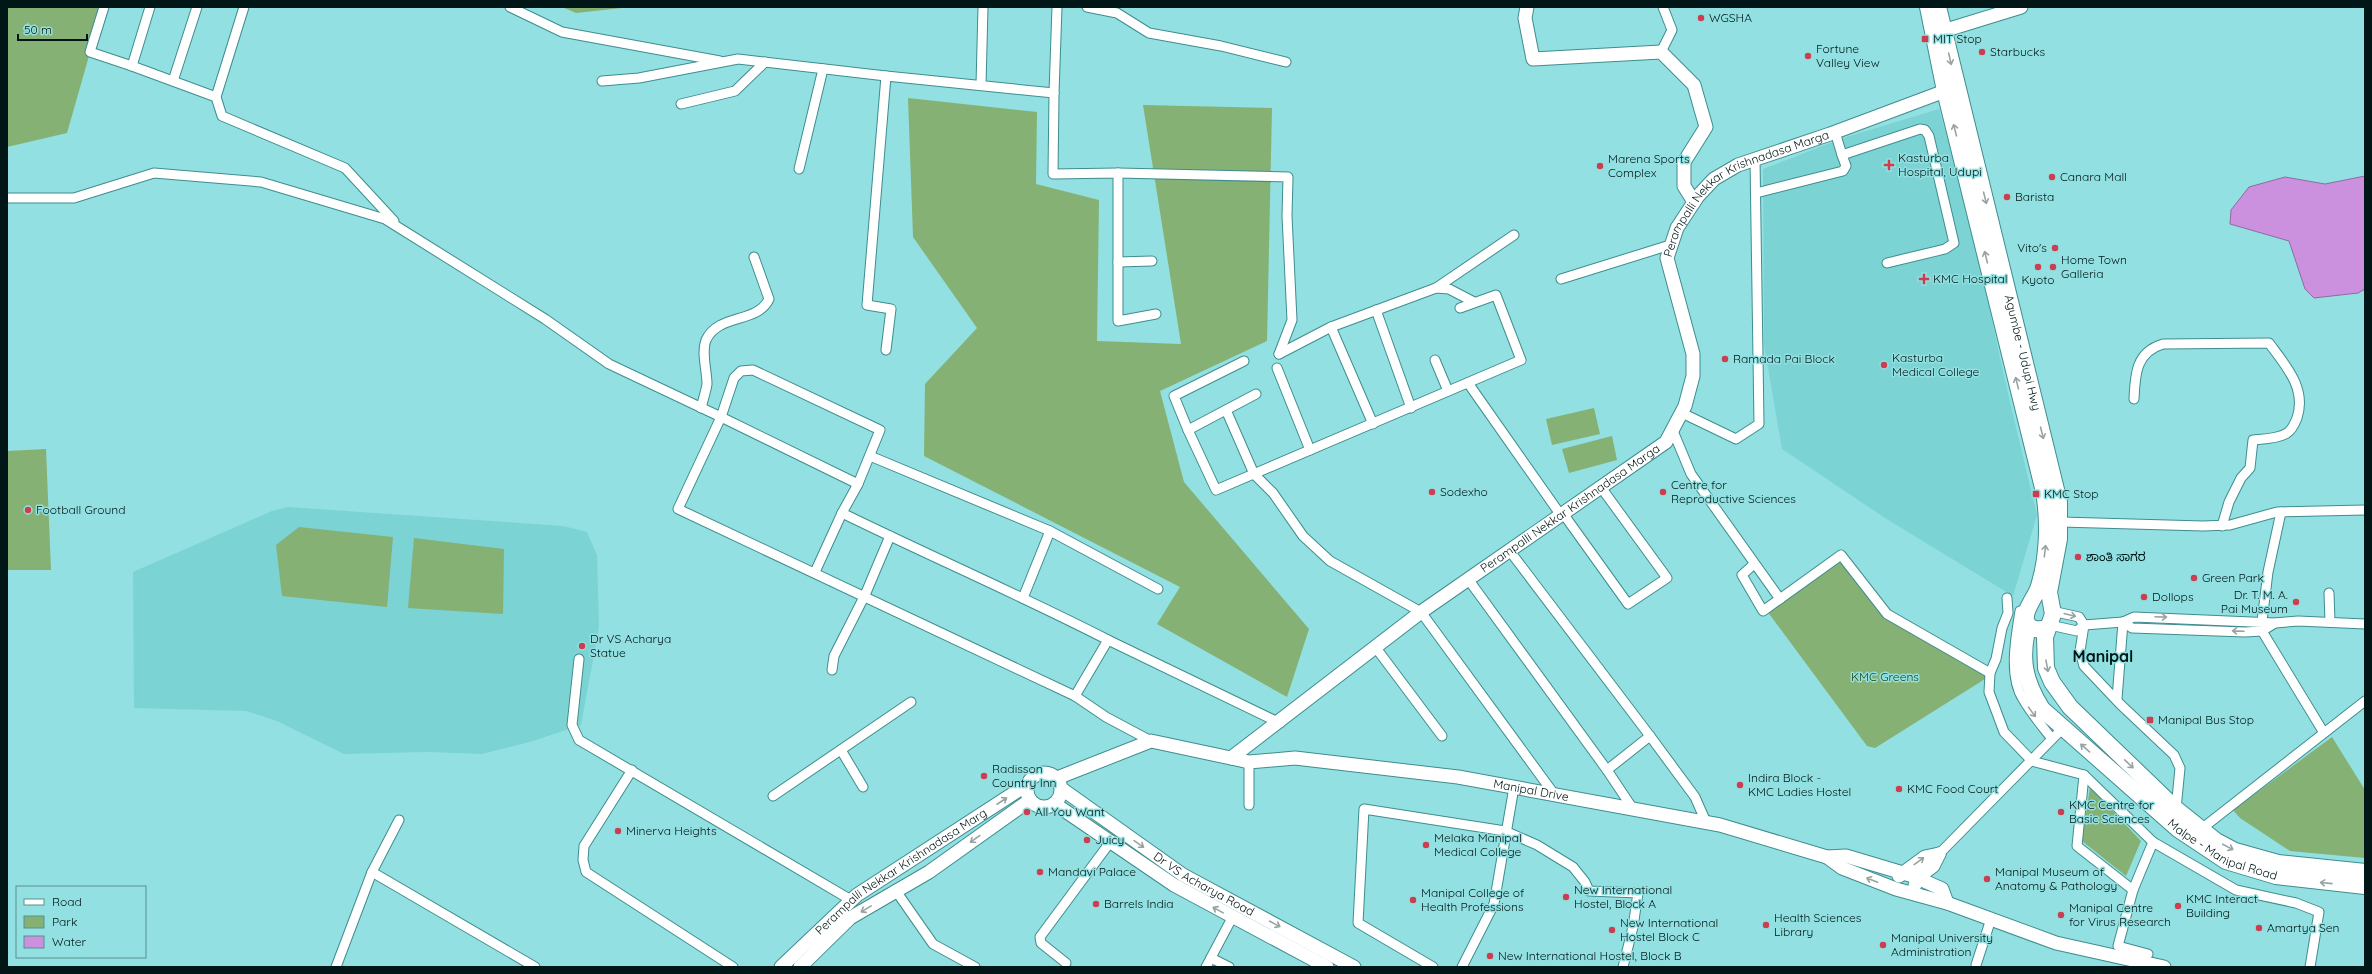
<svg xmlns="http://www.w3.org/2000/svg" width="2372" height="974" font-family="Quicksand,'Noto Sans Kannada',sans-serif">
  <rect width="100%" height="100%" fill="#92e0e1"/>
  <g fill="#7cd3d4">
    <polygon points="1939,109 1967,205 2006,385 2037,515 2013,596 1885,518 1782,449 1764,345 1763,169 1843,138"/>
    <polygon points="288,507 563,526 587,532 597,555 599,627 581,725 530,742 482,754 426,752 344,754 277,721 246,711 134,708 133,572 272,511"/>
  </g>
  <g fill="#85b174">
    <polygon points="7,7 103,7 67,133 7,147"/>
    <polygon points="562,7 631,7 576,13"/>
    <polygon points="908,98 1037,112 1036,184 1099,200 1097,341 1181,344 1143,105 1272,108 1267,341 1160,391 1184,482 1309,629 1287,697 1157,624 1180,587 924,456 925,384 977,328 913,237"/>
    <polygon points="1594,408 1600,434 1552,445 1546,419"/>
    <polygon points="1612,436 1617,460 1569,473 1562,449"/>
    <polygon points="46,449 51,570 7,570 7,451"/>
    <polygon points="299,527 393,537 387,607 282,596 276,545"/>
    <polygon points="414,538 504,549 503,614 408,608"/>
    <polygon points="1841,556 1886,614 1993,674 1875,748 1867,746 1767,611"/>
    <polygon points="2332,737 2365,790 2365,858 2290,851 2240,818 2233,810"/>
    <polygon points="2090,787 2141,841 2126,876 2082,841"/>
  </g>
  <polygon fill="#cb91de" stroke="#8e6ca2" points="2365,176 2365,289 2358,293 2314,298 2305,289 2289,241 2230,224 2231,210 2249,187 2285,177 2325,184"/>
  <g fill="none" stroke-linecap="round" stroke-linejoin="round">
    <g stroke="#3f8d8f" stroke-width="11">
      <g id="street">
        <polyline points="104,7 90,52 132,66"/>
        <polyline points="150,7 132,66 216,97"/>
        <polyline points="244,7 216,97 222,116 345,168 394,221"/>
        <polyline points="510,7 562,32 720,61"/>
        <polyline points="1087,7 1117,13 1149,33 1221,46 1286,62"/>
        <polyline points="1661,52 1672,30 1663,7"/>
        <polyline points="173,81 197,7"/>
        <polyline points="602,81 639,78 738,59 886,76"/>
        <polyline points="981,85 983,7"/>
        <polyline points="1054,93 1053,174 1118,173 1118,321 1156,314"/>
        <polyline points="681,104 735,91 765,62"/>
        <polyline points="1835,132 1842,155 1920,129 1925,130 1929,136 1954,243 1945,249 1887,263"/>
        <polyline points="799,169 823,69"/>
        <polyline points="1118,173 1288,177 1287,216 1292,320 1279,354"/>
        <polyline points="1756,193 1843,171 1846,166 1842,155"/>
        <polyline points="7,198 74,198 154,173 261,182 385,219 545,319 609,364 721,417 734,378 741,371 753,370 880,430 858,484 721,417 678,509 1075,696 1106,717 1151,741"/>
        <polyline points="1118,262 1152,261"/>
        <polyline points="1561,279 1670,245"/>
        <polyline points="1436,288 1514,235"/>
        <polyline points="1376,310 1411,408"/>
        <polyline points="1331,327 1373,424"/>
        <polyline points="886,350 891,309 867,305 886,76 1054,93 1057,7"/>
        <polyline points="1279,354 1331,327 1436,288 1449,289 1474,302"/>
        <polyline points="1435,360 1448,391"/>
        <polyline points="1277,368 1310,450"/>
        <polyline points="1468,383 1560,514"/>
        <polyline points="1256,394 1188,430 1216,490 1521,360 1496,295 1460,308"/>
        <path d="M2134,399c1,-25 2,-47 29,-55l106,-1c16,22 38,45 28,75 -2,5 -5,12 -10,15 -9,6 -25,6 -34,7l-3,28 -9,10 -12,24 -7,24"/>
        <path d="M701,408c2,-8 5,-17 6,-24 0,-14 -6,-31 -1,-44 13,-27 51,-16 63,-41l-15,-42"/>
        <polyline points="1226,410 1254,474 1273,493 1303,536 1330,561 1421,612 1554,794"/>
        <polyline points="1682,413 1736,439 1759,424 1755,159"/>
        <polyline points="1188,430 1174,396 1244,361"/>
        <polyline points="1673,431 1691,474 1780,599"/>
        <polyline points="870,456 1050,531"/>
        <path d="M858,484l-16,29c88,43 178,82 266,127l-33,56"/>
        <polyline points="1562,512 1628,604 1667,578 1600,486"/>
        <polyline points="2061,522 2203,526 2230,525 2277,512 2365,510"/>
        <polyline points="1754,564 1742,575 1763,611 1841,555 1887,614 1990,673"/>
        <polyline points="815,572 842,513"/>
        <polyline points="1468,579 1607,770 1650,736 1509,550"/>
        <polyline points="2329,593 2330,622"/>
        <polyline points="1023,598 1050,531 1158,589"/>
        <polyline points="2007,598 2008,613 2002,628 1996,659 1990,673 1989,692 2004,732 2032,761 2084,775 2077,846 2133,890 2118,946 2148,954"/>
        <path d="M2020,611c-4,25 -12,65 3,88 8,14 19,27 29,40"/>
        <polyline points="2052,611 2079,617 2084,625"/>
        <polyline points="2262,621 2268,572 2281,512"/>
        <polyline points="2123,622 2132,628 2245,632 2262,631 2275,623"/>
        <polyline points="2050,625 2077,631 2084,625"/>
        <polyline points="2084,625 2123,622 2134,617 2275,623 2298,621 2365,624"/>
        <polyline points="2084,625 2080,651 2084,666 2120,704 2174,755 2180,768 2176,809"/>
        <polyline points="2262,631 2324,733"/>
        <polyline points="1108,640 1280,723"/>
        <polyline points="1376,648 1442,736"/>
        <polyline points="579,659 572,725 579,740 851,900"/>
        <polyline points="832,670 834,656 865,595 890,536"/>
        <polyline points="2117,699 2123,622"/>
        <polyline points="1650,736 1695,797 1706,822"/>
        <polyline points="841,750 863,787"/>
        <polyline points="1249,762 1249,805"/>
        <polyline points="632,770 584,846 583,860 586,872 733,967"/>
        <polyline points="1607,770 1633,809"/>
        <polyline points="2084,775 2153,842 2133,890"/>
        <polyline points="773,796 911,702"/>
        <polyline points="2200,830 2365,701"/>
        <polyline points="2153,842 2236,890 2296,903 2319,912 2310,967"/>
        <polyline points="1939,854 2063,728"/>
        <polyline points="372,872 535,967"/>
        <polyline points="896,891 933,944 975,967"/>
        <polyline points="1211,958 1229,967"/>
        <polyline points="1066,963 1041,943 1040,937 1111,841"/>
        <polyline points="1976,965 1991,919"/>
        <polyline points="336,967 372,872 399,820"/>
        <polyline points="1206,967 1232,918"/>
        <polyline points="1433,967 1358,923 1364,809 1505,831 1537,845 1573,867 1585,882 1589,891 1638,893 1633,927 1623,967"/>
        <polyline points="1462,967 1494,904 1514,787"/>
      </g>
    </g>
    <g stroke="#3f8d8f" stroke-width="15">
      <g id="secondary">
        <polyline points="1527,7 1525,18 1533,59 1661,52 1694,85 1706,127 1684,162 1684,186 1694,202"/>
        <polyline points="1943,31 2021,7"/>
        <path id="s1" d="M1231,758l18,4 46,-4 163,19 262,48 107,32 15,11 54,21 51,14 109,40 108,24"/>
        <circle cx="1044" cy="790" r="17"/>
        <path id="s2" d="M1057,778l94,-37 80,17 190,-146 245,-170 19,-36 8,-30v-22l-26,-96 10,-30 21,-32 16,-17 24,-14 92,-31 115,-43"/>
        <path id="s3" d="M1062,789l121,86 171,92"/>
        <polyline points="1055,804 1174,885 1327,967"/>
        <polyline points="1827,857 1846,856 1913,876 1942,889 1947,903"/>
        <polyline points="1899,876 1925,857 1939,854"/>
        <polyline points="1915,885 1917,878 1933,866 1939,854"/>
        <path id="s4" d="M781,967l76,-72 171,-111"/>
        <polyline points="800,967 850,918 929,872 1030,800"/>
      </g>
    </g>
    <g stroke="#3f8d8f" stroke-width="18">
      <g id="highway">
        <path d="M1928,7l17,84 99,401c5,30 4,65 -5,94 -3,11 -15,23 -13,34 2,11 14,10 22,8"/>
        <path id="s5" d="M1938,7l121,495v37l-10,53 4,22 -8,23 1,31 6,14 18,25 106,102 40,32 19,10 43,12 87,9"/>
        <path id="s6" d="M2028,626c-8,33 -4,54 14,83l136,120 48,32 50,15 89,10"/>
      </g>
    </g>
    <use href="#street" stroke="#fff" stroke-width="9"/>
    <use href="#secondary" stroke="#fff" stroke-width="13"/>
    <use href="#highway" stroke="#fff" stroke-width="16"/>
  </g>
  <defs><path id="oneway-shaft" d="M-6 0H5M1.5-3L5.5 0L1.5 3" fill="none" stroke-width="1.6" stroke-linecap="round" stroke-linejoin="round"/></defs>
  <g stroke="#99a2a2">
    <use href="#oneway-shaft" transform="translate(1950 59) rotate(77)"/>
    <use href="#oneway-shaft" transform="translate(1955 130) rotate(-104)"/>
    <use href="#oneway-shaft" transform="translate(1985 198) rotate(76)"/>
    <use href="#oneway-shaft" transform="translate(1986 257) rotate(-104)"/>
    <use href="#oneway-shaft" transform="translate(2017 383) rotate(-104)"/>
    <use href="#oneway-shaft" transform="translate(2042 433) rotate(76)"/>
    <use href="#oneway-shaft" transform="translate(2045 551) rotate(-83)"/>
    <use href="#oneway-shaft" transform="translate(2070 615) rotate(14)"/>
    <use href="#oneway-shaft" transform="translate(2161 617) rotate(2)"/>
    <use href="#oneway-shaft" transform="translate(2238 631) rotate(-178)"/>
    <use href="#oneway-shaft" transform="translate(2047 666) rotate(80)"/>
    <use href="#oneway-shaft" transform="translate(2032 712) rotate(54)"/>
    <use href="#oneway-shaft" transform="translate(2085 748) rotate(-139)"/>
    <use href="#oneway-shaft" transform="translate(2129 764) rotate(44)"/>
    <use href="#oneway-shaft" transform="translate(1002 801) rotate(-33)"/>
    <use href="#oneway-shaft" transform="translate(975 839) rotate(144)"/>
    <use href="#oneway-shaft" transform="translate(1139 844) rotate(35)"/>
    <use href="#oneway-shaft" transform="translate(2228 847) rotate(28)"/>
    <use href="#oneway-shaft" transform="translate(1919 861) rotate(-36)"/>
    <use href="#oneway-shaft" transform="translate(1872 880) rotate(-159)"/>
    <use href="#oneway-shaft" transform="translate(2326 883) rotate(-174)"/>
    <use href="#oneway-shaft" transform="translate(866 909) rotate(149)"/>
    <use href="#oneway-shaft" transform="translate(1218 910) rotate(-151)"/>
    <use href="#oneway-shaft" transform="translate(1275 924) rotate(28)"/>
  </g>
  <g fill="#cd3d50" stroke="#92e0e1" stroke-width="1.5">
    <circle cx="1701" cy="18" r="4"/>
    <rect x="1921" y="35" width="8" height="8" rx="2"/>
    <circle cx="1982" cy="52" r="4"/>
    <circle cx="1808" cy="56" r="4"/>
    <path d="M1887 159h4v4h4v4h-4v4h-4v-4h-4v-4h4z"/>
    <circle cx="1600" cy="166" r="4"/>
    <circle cx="2052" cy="177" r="4"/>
    <circle cx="2007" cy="197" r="4"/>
    <circle cx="2055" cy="248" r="4"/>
    <circle cx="2038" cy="267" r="4"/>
    <circle cx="2053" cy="267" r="4"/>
    <path d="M1922 273h4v4h4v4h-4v4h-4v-4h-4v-4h4z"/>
    <circle cx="1725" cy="359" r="4"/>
    <circle cx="1884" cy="365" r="4"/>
    <circle cx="1432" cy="492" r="4"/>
    <circle cx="1663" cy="492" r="4"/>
    <rect x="2032" y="490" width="8" height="8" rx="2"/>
    <circle cx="28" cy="510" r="4"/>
    <circle cx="2078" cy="557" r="4"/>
    <circle cx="2194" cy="578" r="4"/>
    <circle cx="2144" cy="597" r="4"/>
    <circle cx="2296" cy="602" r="4"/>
    <circle cx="582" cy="646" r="4"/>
    <rect x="2146" y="716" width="8" height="8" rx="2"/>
    <circle cx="984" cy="776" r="4"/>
    <circle cx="1740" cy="785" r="4"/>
    <circle cx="1899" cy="789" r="4"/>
    <circle cx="1027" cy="812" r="4"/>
    <circle cx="2061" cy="812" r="4"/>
    <circle cx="618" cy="831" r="4"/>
    <circle cx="1087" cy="840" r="4"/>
    <circle cx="1426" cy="845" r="4"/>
    <circle cx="1040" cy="872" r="4"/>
    <circle cx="1987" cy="879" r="4"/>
    <circle cx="1566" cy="897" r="4"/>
    <circle cx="1413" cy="900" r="4"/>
    <circle cx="1096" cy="904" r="4"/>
    <circle cx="2178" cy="906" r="4"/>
    <circle cx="2061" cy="915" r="4"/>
    <circle cx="1766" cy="925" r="4"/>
    <circle cx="2259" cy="928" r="4"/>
    <circle cx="1612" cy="930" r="4"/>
    <circle cx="1883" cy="945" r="4"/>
    <circle cx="1490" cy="956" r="4"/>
  </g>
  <g text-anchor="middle" stroke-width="3" stroke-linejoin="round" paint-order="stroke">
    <g font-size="12" fill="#001617" stroke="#92e0e1" text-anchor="start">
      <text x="1709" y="22">WGSHA</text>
      <text x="1933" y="43">MIT Stop</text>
      <text x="1816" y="53">Fortune<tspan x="1816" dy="14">Valley View</tspan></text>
      <text x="1990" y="56">Starbucks</text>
      <text x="1898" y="162">Kasturba<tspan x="1898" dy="14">Hospital, Udupi</tspan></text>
      <text x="1608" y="163">Marena Sports<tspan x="1608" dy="14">Complex</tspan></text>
      <text x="2060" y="181">Canara Mall</text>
      <text x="2015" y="201">Barista</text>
      <text x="2047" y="252" text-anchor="end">Vito's</text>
      <text x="2061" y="264">Home Town<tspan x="2061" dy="14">Galleria</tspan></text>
      <text x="1933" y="283">KMC Hospital</text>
      <text x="2038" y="284" text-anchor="middle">Kyoto</text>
      <text x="1892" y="362">Kasturba<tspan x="1892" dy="14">Medical College</tspan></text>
      <text x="1733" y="363">Ramada Pai Block</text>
      <text x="1671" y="489">Centre for<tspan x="1671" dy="14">Reproductive Sciences</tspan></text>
      <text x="1440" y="496">Sodexho</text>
      <text x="2044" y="498">KMC Stop</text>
      <text x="36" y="514">Football Ground</text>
      <text x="2086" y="561">ಶಾಂತಿ ಸಾಗರ</text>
      <text x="2202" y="582">Green Park</text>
      <text x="2288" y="599" text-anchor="end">Dr. T. M. A.<tspan x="2288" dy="14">Pai Museum</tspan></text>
      <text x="2152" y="601">Dollops</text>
      <text x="590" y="643">Dr VS Acharya<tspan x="590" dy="14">Statue</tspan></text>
      <text x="2158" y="724">Manipal Bus Stop</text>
      <text x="992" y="773">Radisson<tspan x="992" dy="14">Country Inn</tspan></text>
      <text x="1748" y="782">Indira Block -<tspan x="1748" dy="14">KMC Ladies Hostel</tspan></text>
      <text x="1907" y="793">KMC Food Court</text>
      <text x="2069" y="809">KMC Centre for<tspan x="2069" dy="14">Basic Sciences</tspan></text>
      <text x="1035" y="816">All You Want</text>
      <text x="626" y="835">Minerva Heights</text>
      <text x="1434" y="842">Melaka Manipal<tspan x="1434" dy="14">Medical College</tspan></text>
      <text x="1095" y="844">Juicy</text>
      <text x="1048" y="876">Mandavi Palace</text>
      <text x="1995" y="876">Manipal Museum of<tspan x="1995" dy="14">Anatomy &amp; Pathology</tspan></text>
      <text x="1574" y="894">New International<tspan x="1574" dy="14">Hostel, Block A</tspan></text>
      <text x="1421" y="897">Manipal College of<tspan x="1421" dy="14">Health Professions</tspan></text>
      <text x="2186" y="903">KMC Interact<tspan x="2186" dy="14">Building</tspan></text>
      <text x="1104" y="908">Barrels India</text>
      <text x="2069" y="912">Manipal Centre<tspan x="2069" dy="14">for Virus Research</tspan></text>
      <text x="1774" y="922">Health Sciences<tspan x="1774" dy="14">Library</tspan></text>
      <text x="1620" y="927">New International<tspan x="1620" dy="14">Hostel Block C</tspan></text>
      <text x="2267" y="932">Amartya Sen</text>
      <text x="1891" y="942">Manipal University<tspan x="1891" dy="14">Administration</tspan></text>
      <text x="1498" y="960">New International Hostel, Block B</text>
    </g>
    <g font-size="12" fill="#001617" stroke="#92e0e1">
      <text dy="4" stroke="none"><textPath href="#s2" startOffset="1023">Perampalli Nekkar Krishnadasa Marga</textPath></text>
      <text dy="4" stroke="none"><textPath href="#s5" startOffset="356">Agumbe - Udupi Hwy</textPath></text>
      <text dy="4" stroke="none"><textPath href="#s2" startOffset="604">Perampalli Nekkar Krishnadasa Marga</textPath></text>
      <text dy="4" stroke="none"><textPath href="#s1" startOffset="303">Manipal Drive</textPath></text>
      <text dy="4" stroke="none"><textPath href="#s6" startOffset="318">Malpe - Manipal Road</textPath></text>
      <text dy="4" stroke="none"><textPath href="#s4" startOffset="154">Perampalli Nekkar Krishnadasa Marg</textPath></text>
      <text dy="4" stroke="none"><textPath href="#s3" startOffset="171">Dr VS Acharya Road</textPath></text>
    </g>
    <g font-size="12" fill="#1c4109" stroke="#92e0e1">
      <text x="1885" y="681">KMC Greens</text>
    </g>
    <g font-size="16" font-weight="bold" fill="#001617" stroke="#92e0e1">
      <text x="2103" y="662">Manipal</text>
    </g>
  </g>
  <rect width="2372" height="974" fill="none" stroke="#001617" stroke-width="16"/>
  <rect x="16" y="886" width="130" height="72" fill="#92e0e1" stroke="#588f90"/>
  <rect x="24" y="899" width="20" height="6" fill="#ffffff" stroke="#588f90"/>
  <text x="52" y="906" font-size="12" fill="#001617">Road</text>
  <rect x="24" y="916" width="20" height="12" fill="#85b174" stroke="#588f90"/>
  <text x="52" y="926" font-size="12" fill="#001617">Park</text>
  <rect x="24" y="936" width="20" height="12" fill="#cb91de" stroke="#588f90"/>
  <text x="52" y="946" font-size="12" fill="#001617">Water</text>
  <path d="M18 34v6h69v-6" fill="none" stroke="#001617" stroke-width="2"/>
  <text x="24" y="34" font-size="12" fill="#001617" stroke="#92e0e1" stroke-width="3" paint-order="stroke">50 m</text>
</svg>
